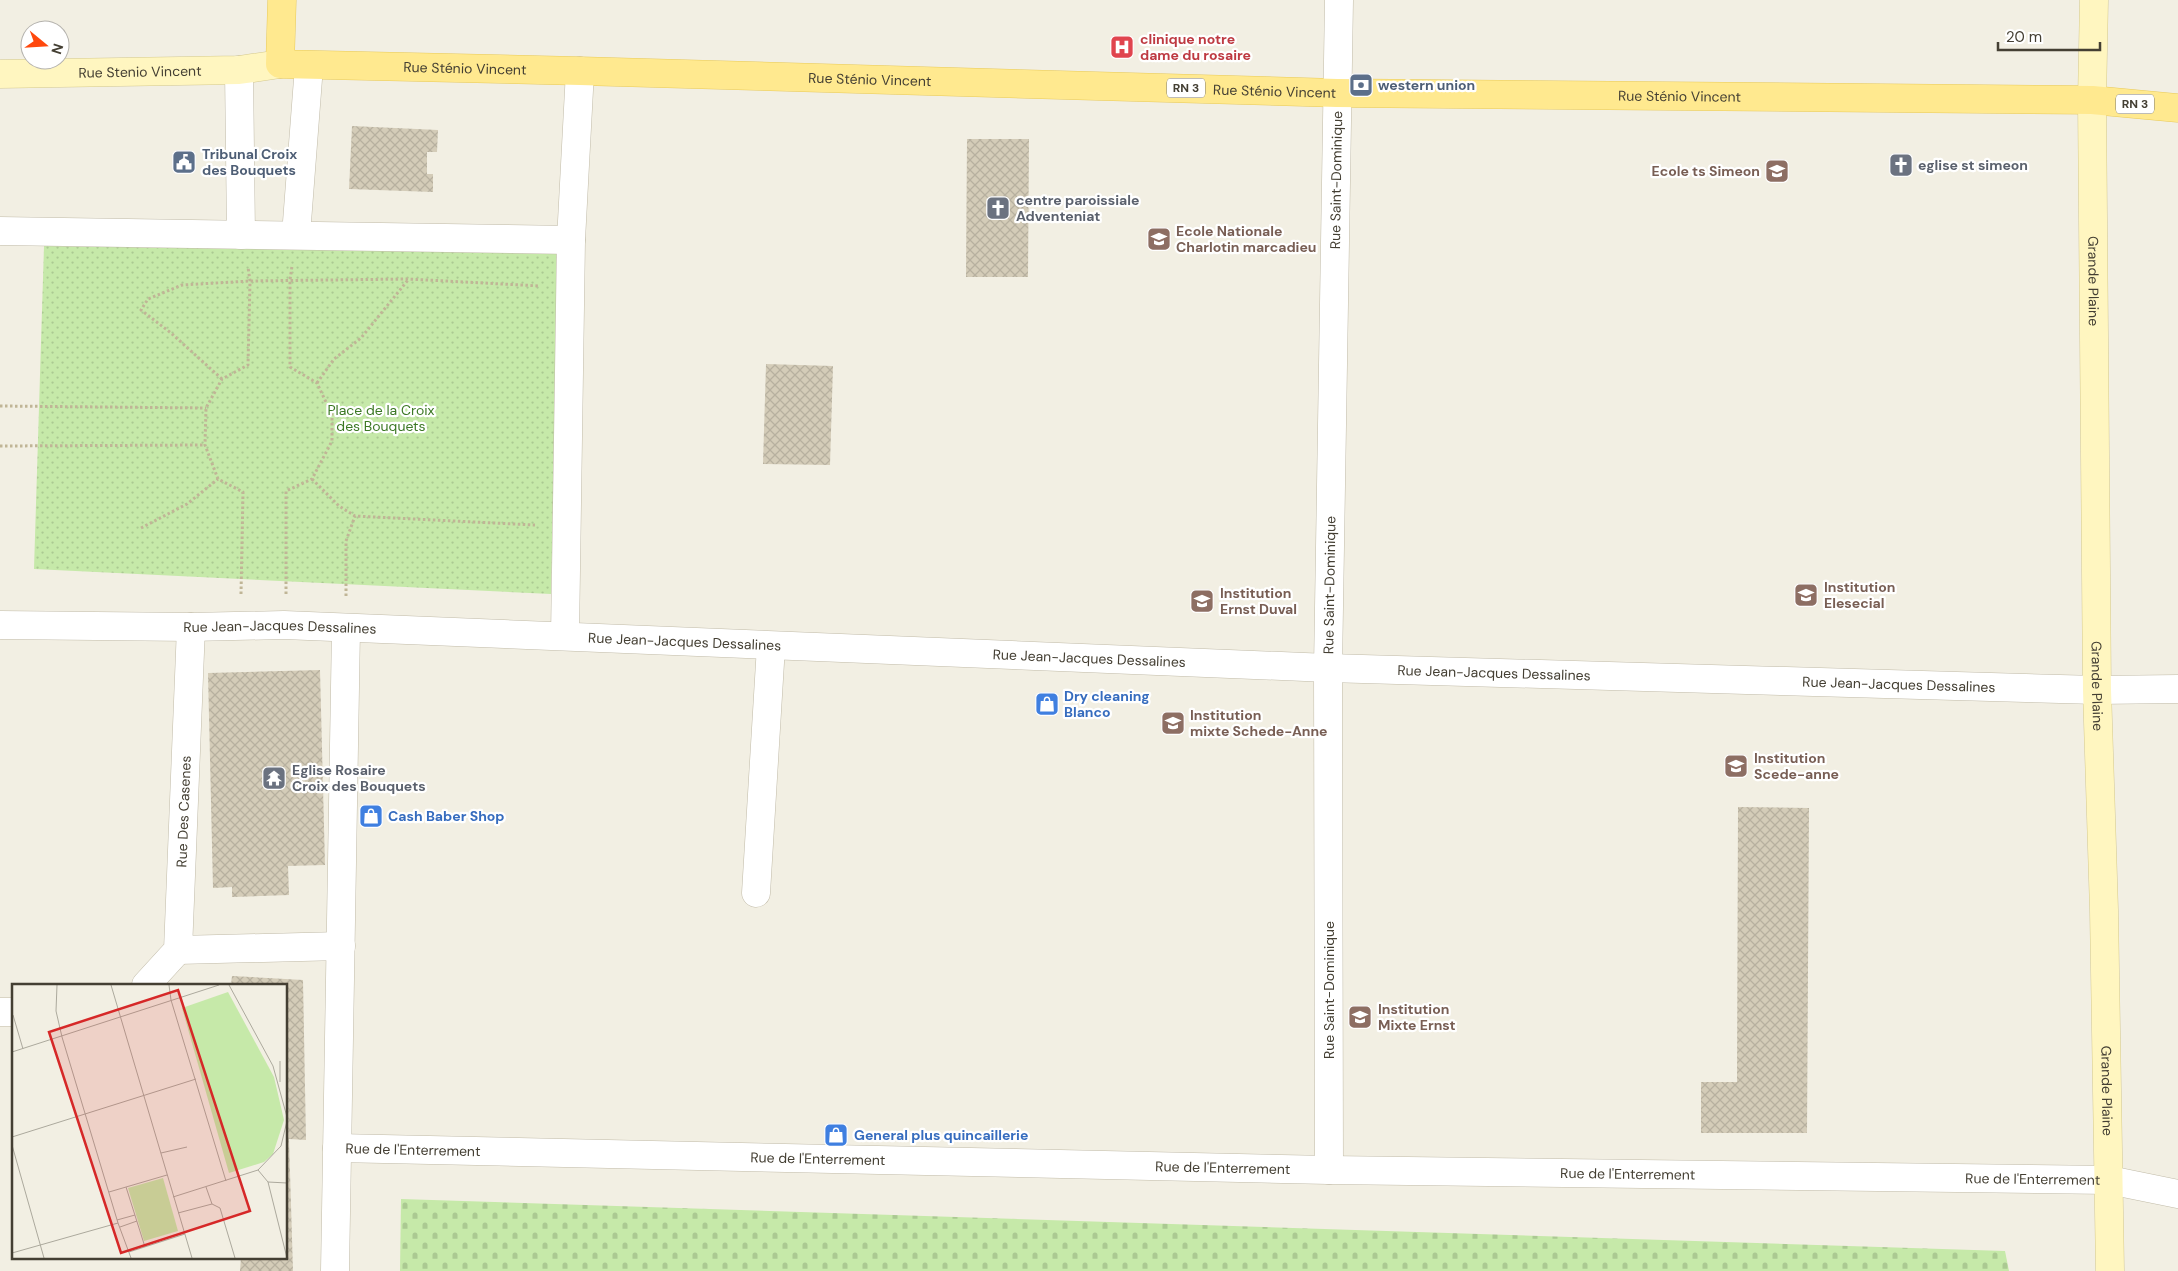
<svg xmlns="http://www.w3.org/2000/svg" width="2178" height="1271" font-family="'DM Sans',sans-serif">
  <defs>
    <pattern id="cemetery-stones" width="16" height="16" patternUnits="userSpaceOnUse" patternTransform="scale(1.25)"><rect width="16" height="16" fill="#c6e9a9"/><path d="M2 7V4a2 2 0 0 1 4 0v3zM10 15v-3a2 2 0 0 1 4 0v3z" fill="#abc992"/></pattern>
    <pattern id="park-dots" width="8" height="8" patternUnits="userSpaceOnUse" patternTransform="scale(1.25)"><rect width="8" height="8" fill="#c6e9a9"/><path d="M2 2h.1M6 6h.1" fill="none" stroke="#abc992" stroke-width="1.8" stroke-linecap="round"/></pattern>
    <pattern id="building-cross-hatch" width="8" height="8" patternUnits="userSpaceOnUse" patternTransform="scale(1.25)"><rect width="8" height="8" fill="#d4ccb8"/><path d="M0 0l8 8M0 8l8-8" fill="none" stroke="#b7b09f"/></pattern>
  </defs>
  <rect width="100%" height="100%" fill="#f2efe3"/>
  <polygon fill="url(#cemetery-stones)" points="401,1199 2005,1251 2009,1271 400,1271"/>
  <polygon fill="url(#park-dots)" points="44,246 559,252 551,594 34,569"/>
  <g fill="url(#building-cross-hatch)">
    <polygon points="352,126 438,130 437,152 427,152 427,174 433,174 433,192 349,189"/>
    <polygon points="967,139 1029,139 1028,277 966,277"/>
    <polygon points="766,364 833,366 830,465 763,464"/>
    <polygon points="320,670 325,865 288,866 289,895 232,897 232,887 213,888 208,673"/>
    <polygon points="1738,807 1809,808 1807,1133 1701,1133 1701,1082 1737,1082"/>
    <polygon points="232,976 303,980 306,1140 289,1139 293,1271 240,1271 241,1257 286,1257 286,985 231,985"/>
  </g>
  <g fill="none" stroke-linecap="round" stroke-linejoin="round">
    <g stroke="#c1bba8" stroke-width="29">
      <g id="street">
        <polyline points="239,70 241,235"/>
        <polyline points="0,231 571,240"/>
        <polyline points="296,235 309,66"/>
        <path id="s1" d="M0,625l191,2 93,-2 1044,43 769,22 81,-1"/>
        <polyline points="565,636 571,240 580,71"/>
        <polyline points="756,893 771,646"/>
        <polyline points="178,950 341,946"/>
        <path id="s2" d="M146,985l32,-35 13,-323"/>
        <polyline points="0,1012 14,1012"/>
        <path id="s3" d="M337,1148l992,22 780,10 69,14"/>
        <path id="s4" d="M1329,1170l-1,-502 11,-668"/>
        <polyline points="335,1271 346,629"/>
      </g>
    </g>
    <g stroke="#d4c990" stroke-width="29">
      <g id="secondary">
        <path id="s5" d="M2094,0l-2,100 5,590 7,220 6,361"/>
        <path id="s6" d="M0,74l239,-4 41,-6"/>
      </g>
    </g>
    <g stroke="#e8ca5b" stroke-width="29">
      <g id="primary">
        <path id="s7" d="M282,0l-2,64 300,7 757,22 755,7 86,8"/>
      </g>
    </g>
    <g stroke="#c0b596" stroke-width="3" stroke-dasharray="2.5 2.5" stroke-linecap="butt">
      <polyline points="222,379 171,333 141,310 148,299 182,285 250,281 408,279 540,286"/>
      <polyline points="317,383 334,359 361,338 408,280"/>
      <polyline points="0,406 206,408"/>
      <polyline points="0,446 205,445"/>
      <polyline points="312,479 339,506 355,516 535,525"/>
      <polyline points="141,528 187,504 218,479"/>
      <polyline points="241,594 243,492 218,479 205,445 206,408 222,379 248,365 250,281 248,267"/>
      <polyline points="286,594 286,491 312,479 332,441 332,415 317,383 290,367 290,280 292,266"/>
      <polyline points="346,596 346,541 355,516"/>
    </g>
    <use href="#street" stroke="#fff" stroke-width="28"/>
    <use href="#secondary" stroke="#fff6c0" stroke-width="28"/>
    <use href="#primary" stroke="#ffe98f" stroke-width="28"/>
  </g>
  <defs>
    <g id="hospital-square" transform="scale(1.25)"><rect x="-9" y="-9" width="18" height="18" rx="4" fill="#e0444e" stroke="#fff"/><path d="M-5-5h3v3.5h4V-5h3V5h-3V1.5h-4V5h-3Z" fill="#fff"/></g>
    <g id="bank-square" transform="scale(1.25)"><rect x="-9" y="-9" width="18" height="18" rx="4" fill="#5c6f8a" stroke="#fff"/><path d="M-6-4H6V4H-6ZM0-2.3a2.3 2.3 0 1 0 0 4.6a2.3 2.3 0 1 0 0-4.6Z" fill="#fff"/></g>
    <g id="civic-square" transform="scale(1.25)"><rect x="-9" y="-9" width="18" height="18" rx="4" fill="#5c6f8a" stroke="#fff"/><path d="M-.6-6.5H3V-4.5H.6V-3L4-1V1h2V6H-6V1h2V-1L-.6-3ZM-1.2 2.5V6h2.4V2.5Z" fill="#fff"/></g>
    <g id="church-square" transform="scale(1.25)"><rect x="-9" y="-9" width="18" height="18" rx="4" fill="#6b7280" stroke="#fff"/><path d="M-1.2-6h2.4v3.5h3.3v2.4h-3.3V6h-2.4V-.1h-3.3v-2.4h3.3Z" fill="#fff"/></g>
    <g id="school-square" transform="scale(1.25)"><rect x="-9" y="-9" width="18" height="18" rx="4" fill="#8d6e63" stroke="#fff"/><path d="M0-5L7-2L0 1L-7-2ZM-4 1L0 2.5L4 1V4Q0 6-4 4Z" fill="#fff"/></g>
    <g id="shop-square" transform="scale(1.25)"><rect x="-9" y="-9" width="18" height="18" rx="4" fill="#3f7fe0" stroke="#fff"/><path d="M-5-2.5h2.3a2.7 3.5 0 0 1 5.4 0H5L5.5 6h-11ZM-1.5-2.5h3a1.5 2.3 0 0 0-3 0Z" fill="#fff"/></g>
    <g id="temple-square" transform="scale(1.25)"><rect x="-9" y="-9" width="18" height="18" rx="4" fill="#6b7280" stroke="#fff"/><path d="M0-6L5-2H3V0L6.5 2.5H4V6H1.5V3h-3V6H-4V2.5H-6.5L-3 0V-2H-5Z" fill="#fff"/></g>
  </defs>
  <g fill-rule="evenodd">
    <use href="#hospital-square" x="1122" y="47"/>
    <use href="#bank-square" x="1361" y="85"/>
    <use href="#civic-square" x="184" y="162"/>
    <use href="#church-square" x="1901" y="165"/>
    <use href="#school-square" x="1777" y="171"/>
    <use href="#church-square" x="998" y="208"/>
    <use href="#school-square" x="1159" y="239"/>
    <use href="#school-square" x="1806" y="595"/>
    <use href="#school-square" x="1202" y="601"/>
    <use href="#shop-square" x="1047" y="704"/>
    <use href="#school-square" x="1173" y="723"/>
    <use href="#school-square" x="1736" y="766"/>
    <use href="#temple-square" x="274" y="778"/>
    <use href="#shop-square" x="371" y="816"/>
    <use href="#school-square" x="1360" y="1017"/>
    <use href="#shop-square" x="836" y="1135"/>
  </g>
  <g text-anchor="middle" stroke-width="4.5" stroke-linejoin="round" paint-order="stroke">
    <g fill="#fff" stroke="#7c7970" stroke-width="1">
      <rect x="1167" y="78.5" width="38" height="19" rx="4"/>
      <rect x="2116" y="94.5" width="38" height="19" rx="4"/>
    </g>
    <g font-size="12" font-weight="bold" fill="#443f33">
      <text x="1186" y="92">RN 3</text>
      <text x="2135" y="108">RN 3</text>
    </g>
    <g font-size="14" font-weight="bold" fill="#be3a42" stroke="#fff" text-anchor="start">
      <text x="1140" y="44">clinique notre<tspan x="1140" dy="16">dame du rosaire</tspan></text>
    </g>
    <g font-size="14" fill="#443f33" stroke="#fff">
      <text dy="5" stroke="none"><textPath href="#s7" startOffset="249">Rue Sténio Vincent</textPath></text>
      <text dy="5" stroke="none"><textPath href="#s6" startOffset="140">Rue Stenio Vincent</textPath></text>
      <text dy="5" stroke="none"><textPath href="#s7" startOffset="654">Rue Sténio Vincent</textPath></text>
      <text dy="5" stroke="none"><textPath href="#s7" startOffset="1059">Rue Sténio Vincent</textPath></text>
      <text dy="5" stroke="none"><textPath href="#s7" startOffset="1464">Rue Sténio Vincent</textPath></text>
      <text dy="5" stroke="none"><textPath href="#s4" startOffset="990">Rue Saint-Dominique</textPath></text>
      <text dy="5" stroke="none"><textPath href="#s5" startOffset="281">Grande Plaine</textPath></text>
      <text dy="5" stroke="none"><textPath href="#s4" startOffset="585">Rue Saint-Dominique</textPath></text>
      <text dy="5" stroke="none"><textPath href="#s1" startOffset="280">Rue Jean-Jacques Dessalines</textPath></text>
      <text dy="5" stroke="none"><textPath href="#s1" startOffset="685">Rue Jean-Jacques Dessalines</textPath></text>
      <text dy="5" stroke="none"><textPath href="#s1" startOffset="1090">Rue Jean-Jacques Dessalines</textPath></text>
      <text dy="5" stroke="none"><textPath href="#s1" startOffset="1495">Rue Jean-Jacques Dessalines</textPath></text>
      <text dy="5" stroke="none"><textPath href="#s1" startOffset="1900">Rue Jean-Jacques Dessalines</textPath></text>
      <text dy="5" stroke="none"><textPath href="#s5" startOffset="686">Grande Plaine</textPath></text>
      <text dy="5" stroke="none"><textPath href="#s2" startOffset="186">Rue Des Casenes</textPath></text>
      <text transform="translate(1329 990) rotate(-90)" y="5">Rue Saint-Dominique</text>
      <text dy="5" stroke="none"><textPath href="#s5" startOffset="1091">Grande Plaine</textPath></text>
      <text dy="5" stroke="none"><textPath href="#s3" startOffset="76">Rue de l'Enterrement</textPath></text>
      <text dy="5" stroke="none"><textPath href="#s3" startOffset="481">Rue de l'Enterrement</textPath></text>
      <text dy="5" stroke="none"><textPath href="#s3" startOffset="886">Rue de l'Enterrement</textPath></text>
      <text dy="5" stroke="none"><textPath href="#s3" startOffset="1291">Rue de l'Enterrement</textPath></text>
      <text dy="5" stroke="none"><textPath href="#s3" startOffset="1696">Rue de l'Enterrement</textPath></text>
    </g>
    <g font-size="14" font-weight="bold" fill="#4e5e75" stroke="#fff" text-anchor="start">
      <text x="1378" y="90">western union</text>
      <text x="202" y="159">Tribunal Croix<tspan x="202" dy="16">des Bouquets</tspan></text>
    </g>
    <g font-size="14" font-weight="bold" fill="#5b616d" stroke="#fff" text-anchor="start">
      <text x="1918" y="170">eglise st simeon</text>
      <text x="1016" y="205">centre paroissiale<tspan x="1016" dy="16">Adventeniat</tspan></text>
      <text x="292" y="775">Eglise Rosaire<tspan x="292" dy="16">Croix des Bouquets</tspan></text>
    </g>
    <g font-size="14" font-weight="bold" fill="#785e54" stroke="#fff" text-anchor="start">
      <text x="1760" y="176" text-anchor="end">Ecole ts Simeon</text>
      <text x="1176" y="236">Ecole Nationale<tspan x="1176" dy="16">Charlotin marcadieu</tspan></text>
      <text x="1824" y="592">Institution<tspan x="1824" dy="16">Elesecial</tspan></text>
      <text x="1220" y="598">Institution<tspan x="1220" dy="16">Ernst Duval</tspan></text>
      <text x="1190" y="720">Institution<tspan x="1190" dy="16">mixte Schede-Anne</tspan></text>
      <text x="1754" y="763">Institution<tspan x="1754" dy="16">Scede-anne</tspan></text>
      <text x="1378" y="1014">Institution<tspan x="1378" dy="16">Mixte Ernst</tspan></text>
    </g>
    <g font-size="14" fill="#3c7825" stroke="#fff">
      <text x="381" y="415">Place de la Croix<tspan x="381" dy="16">des Bouquets</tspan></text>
    </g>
    <g font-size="14" font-weight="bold" fill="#366cbe" stroke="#fff" text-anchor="start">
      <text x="1064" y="701">Dry cleaning<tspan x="1064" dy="16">Blanco</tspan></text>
      <text x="388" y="821">Cash Baber Shop</text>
      <text x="854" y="1140">General plus quincaillerie</text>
    </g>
  </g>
  <g transform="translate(12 984)">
    <rect width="275" height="275" fill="#f2efe3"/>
    <path d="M216,8l46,85 10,43 -11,34 -9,8 -35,11 -47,-165z" fill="#c6e9a9"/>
    <path d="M151,194l15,53 -34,10 -16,-53z" fill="#c6e9a9"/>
    <path fill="none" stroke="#aca99d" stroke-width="1" d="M99,1l81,273M157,1l2,15 55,181M217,1l44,81 14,51M1,31l10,34M0,68l207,-67M268,98v-21M0,153l184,-58M0,161l32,113M149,169l26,-6M246,186l10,12 19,76M256,198l19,1M114,203l19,60M194,203l6,17M97,208l58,-17M161,213l85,-27 23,-24 6,-25M166,229l34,-9 8,4 15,50M105,236l18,-5M106,239l13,35M108,243l17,-6M117,268l56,-18M0,269l106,-30 -56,-186 -6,-26 1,-26"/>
    <path fill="#d62828" fill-opacity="0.15" stroke="#d62828" stroke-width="2.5" d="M166,6l72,221 -129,42 -72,-221z"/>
    <rect width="275" height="275" fill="none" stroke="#443f33" stroke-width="2.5"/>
  </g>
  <g transform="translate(45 45) rotate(108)"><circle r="24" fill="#ffffff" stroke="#b4b2ad"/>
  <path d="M0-4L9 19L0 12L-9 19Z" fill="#ff480d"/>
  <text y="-8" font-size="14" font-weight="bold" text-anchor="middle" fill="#443f33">N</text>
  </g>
  <path d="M1998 42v8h102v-8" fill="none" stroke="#443f33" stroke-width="2.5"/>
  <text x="2006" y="42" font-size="15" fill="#443f33" stroke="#ffffff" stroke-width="4" paint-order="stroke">20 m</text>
</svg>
